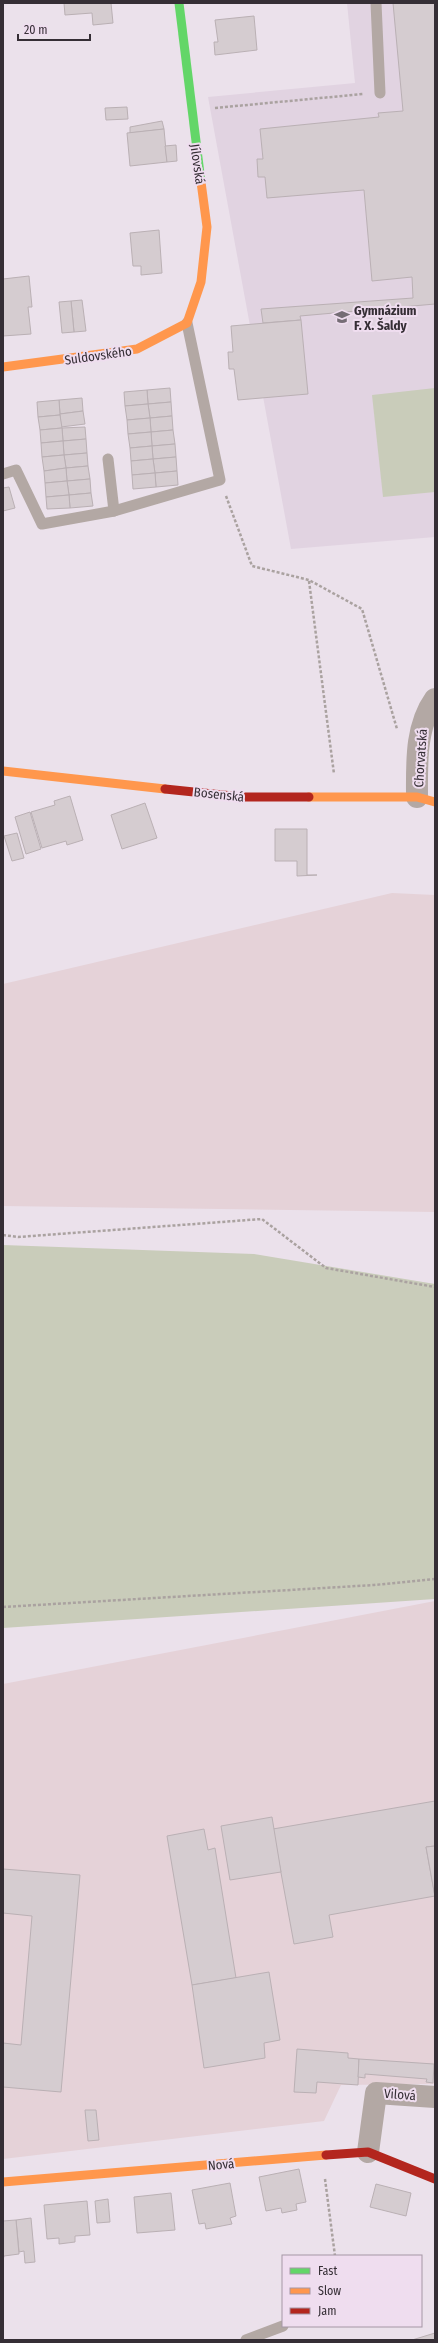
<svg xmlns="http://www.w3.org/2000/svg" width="438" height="2343" font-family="'Fira Sans Condensed',sans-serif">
  <rect width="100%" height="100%" fill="#ebe1eb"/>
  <g fill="#e5d2d8">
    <polygon points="392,893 435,895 435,1212 3,1206 3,984"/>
    <polygon points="435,1601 435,2084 341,2085 324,2121 3,2159 3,1684"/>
  </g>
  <polygon fill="#e1d3e1" points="347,3 435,3 435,537 291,549 208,97 355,83"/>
  <g fill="#c9ccba">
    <polygon points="435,388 435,492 383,497 372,395"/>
    <polygon points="3,1245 254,1254 435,1284 435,1599 3,1628"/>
  </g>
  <g fill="#d5ccd0" stroke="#bab0b4">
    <polygon points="64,3 111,3 113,23 93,25 92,13 65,15"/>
    <polygon points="393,3 435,3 435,304 300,316 301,320 263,323 261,309 413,298 412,277 372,281 364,190 267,198 265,177 258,177 257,159 263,159 260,129 379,117 378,113 403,111"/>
    <polygon points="254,16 257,50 215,55 214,42 218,42 215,20"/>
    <polygon points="127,107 128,119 106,120 105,108"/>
    <polygon points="162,121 164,129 130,133 130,127"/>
    <polygon points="164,129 167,162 130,166 127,133"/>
    <polygon points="176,145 177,161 167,162 165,146"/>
    <polygon points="159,230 162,273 141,275 141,266 133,266 130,233"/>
    <polygon points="29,276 32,307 28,307 31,334 3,336 3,279"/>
    <polygon points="82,300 86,331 74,332 71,301"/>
    <polygon points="71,301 74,332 62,333 59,302"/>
    <polygon points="301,320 308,394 238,400 234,369 229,369 228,352 233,352 231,326"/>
    <polygon points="170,388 171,402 148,404 147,390"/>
    <polygon points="147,390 148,404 125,406 124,392"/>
    <polygon points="82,398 83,411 60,414 59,400"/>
    <polygon points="59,400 60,415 38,417 37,402"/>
    <polygon points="171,402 172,416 150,418 148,404"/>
    <polygon points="148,404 150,418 127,420 125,406"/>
    <polygon points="83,411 85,424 61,427 60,414"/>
    <polygon points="60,415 62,428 40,430 38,417"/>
    <polygon points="172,416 173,430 151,432 150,418"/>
    <polygon points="150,418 151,432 128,434 127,420"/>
    <polygon points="85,427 86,439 63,441 62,428"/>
    <polygon points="62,428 63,441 41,443 40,430"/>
    <polygon points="173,430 175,444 152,446 151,432"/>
    <polygon points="151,432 152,446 130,448 128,434"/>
    <polygon points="86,439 87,453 64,455 63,441"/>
    <polygon points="63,441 64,455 42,457 41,443"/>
    <polygon points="175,444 176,457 153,459 152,446"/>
    <polygon points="152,446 153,459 131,461 130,448"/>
    <polygon points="87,453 88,466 66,468 64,455"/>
    <polygon points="64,455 66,468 44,471 42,457"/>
    <polygon points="176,457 177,471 155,473 153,459"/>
    <polygon points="153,459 155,473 132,475 131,461"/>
    <polygon points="88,466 90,479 67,481 66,468"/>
    <polygon points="66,468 67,481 45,483 44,471"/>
    <polygon points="177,471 178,485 156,487 155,473"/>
    <polygon points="155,473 156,487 133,489 132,475"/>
    <polygon points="90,479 91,493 69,495 67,481"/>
    <polygon points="67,481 69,495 46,497 45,483"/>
    <polygon points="9,487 15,508 3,511 3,488"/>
    <polygon points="91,493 93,506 70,508 69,495"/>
    <polygon points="69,495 70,508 47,509 46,497"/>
    <polygon points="70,796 83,840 67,845 66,841 42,848 31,812 55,805 54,801"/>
    <polygon points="145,803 157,838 122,849 111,815"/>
    <polygon points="30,812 41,849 26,854 15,817"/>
    <polygon points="275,829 307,829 307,875 317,875 297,876 297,861 275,861"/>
    <polygon points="17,833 24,858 12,861 4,836"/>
    <polygon points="435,1801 435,1846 426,1847 435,1896 329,1915 333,1937 294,1944 273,1829"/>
    <polygon points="272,1817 281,1872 230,1880 221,1826"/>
    <polygon points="204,1829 208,1850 215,1848 236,1978 192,1985 167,1836"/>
    <polygon points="435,1846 435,1897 426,1847"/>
    <polygon points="3,1869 80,1875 61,2092 3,2087 3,2043 21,2045 32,1916 3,1913"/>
    <polygon points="269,1972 280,2040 264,2043 265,2058 204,2068 192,1985"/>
    <polygon points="297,2049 348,2053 348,2058 359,2059 358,2085 317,2082 316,2093 294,2092"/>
    <polygon points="359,2059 434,2064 433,2083 426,2082 427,2079 365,2074 365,2078 358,2077"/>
    <polygon points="85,2110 96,2110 99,2140 88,2141"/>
    <polygon points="299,2169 306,2202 296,2204 297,2210 282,2213 281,2208 266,2211 259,2177"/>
    <polygon points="230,2183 236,2216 230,2218 232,2224 206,2229 205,2223 199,2224 192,2190"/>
    <polygon points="376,2184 411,2193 406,2216 370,2207"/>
    <polygon points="171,2193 175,2230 137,2233 134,2197"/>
    <polygon points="108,2199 110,2222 97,2223 95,2201"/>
    <polygon points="87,2201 90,2235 75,2236 75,2242 59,2244 59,2238 47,2239 44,2205"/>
    <polygon points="31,2218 35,2262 25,2263 24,2251 19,2252 16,2220"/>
    <polygon points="16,2220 19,2254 4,2256 3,2260 3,2221"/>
    <polygon points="435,2333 435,2340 412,2340"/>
  </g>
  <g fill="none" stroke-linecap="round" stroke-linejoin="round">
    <g stroke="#aaa2a0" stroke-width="2.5" stroke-dasharray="3 2" stroke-linecap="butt">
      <polyline points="215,108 363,94"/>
      <polyline points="226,496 252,566 309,580 362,609 397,729"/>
      <polyline points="309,581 334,774"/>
      <polyline points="3,1235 18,1237 262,1219 326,1268 435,1287"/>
      <polyline points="3,1607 374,1585 435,1579"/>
      <polyline points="325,2179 335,2256"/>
    </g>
    <g stroke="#b3a8a4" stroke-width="11">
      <polyline points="376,3 380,93"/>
      <polyline points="108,459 114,511 220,480 187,323"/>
      <polyline points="3,474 16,470 42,524 114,511"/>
      <polyline points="246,2340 283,2326"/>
    </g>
    <g stroke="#b3a8a4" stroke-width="22">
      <path d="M417,797c0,-33 -2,-70 18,-98"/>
      <polyline points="368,2152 376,2093 435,2097"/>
    </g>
    <polyline stroke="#63d668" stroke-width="9" points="179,3 201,182"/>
    <g stroke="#ff974d" stroke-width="9">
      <polyline points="3,367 137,349 187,323 201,282 207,227 201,182"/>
      <polyline points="3,771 165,789"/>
      <polyline points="309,797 417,797 435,802"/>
      <polyline points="3,2182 326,2155"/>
    </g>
    <g stroke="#b3261e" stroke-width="9">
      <polyline points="165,789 242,797 309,797"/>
      <polyline points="326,2155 368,2152 435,2179"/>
    </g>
  </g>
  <defs>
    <g id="school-bare" transform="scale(1.2)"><path d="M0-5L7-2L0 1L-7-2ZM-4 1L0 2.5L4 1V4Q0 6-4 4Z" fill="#756d75" stroke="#efddef" stroke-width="2.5" paint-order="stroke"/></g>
  </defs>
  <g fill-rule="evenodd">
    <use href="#school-bare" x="342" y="317"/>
  </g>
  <g text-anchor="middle" stroke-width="4" stroke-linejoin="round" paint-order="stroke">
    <g font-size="13" fill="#352e35" stroke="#efddef">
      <text transform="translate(198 164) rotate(82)" y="5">Jílovská</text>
      <text transform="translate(98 355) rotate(-8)" y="5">Suldovského</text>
      <text transform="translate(420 758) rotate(-86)" y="5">Chorvatská</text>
      <text transform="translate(219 794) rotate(6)" y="5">Bosenská</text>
      <text transform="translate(400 2094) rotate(4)" y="5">Vilová</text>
      <text transform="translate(221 2164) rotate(-5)" y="5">Nová</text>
    </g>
    <g font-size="13" font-weight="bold" fill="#352e35" stroke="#efddef" text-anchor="start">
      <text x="354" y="315">Gymnázium<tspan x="354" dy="15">F. X. Šaldy</tspan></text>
    </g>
  </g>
  <rect width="438" height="2343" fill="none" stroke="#352e35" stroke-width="8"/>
  <rect x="282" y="2255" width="140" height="72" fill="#efddef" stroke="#a597a5"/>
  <rect x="290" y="2268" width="20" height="6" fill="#63d668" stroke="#a597a5"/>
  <text x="318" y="2275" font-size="12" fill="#352e35">Fast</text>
  <rect x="290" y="2288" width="20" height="6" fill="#ff974d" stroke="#a597a5"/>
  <text x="318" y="2295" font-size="12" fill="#352e35">Slow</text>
  <rect x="290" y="2308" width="20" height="6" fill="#b3261e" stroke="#a597a5"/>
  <text x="318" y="2315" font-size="12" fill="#352e35">Jam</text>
  <path d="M18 34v6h72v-6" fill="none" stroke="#352e35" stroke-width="2"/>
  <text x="24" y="34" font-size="12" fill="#352e35" stroke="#efddef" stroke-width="3" paint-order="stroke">20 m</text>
</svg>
